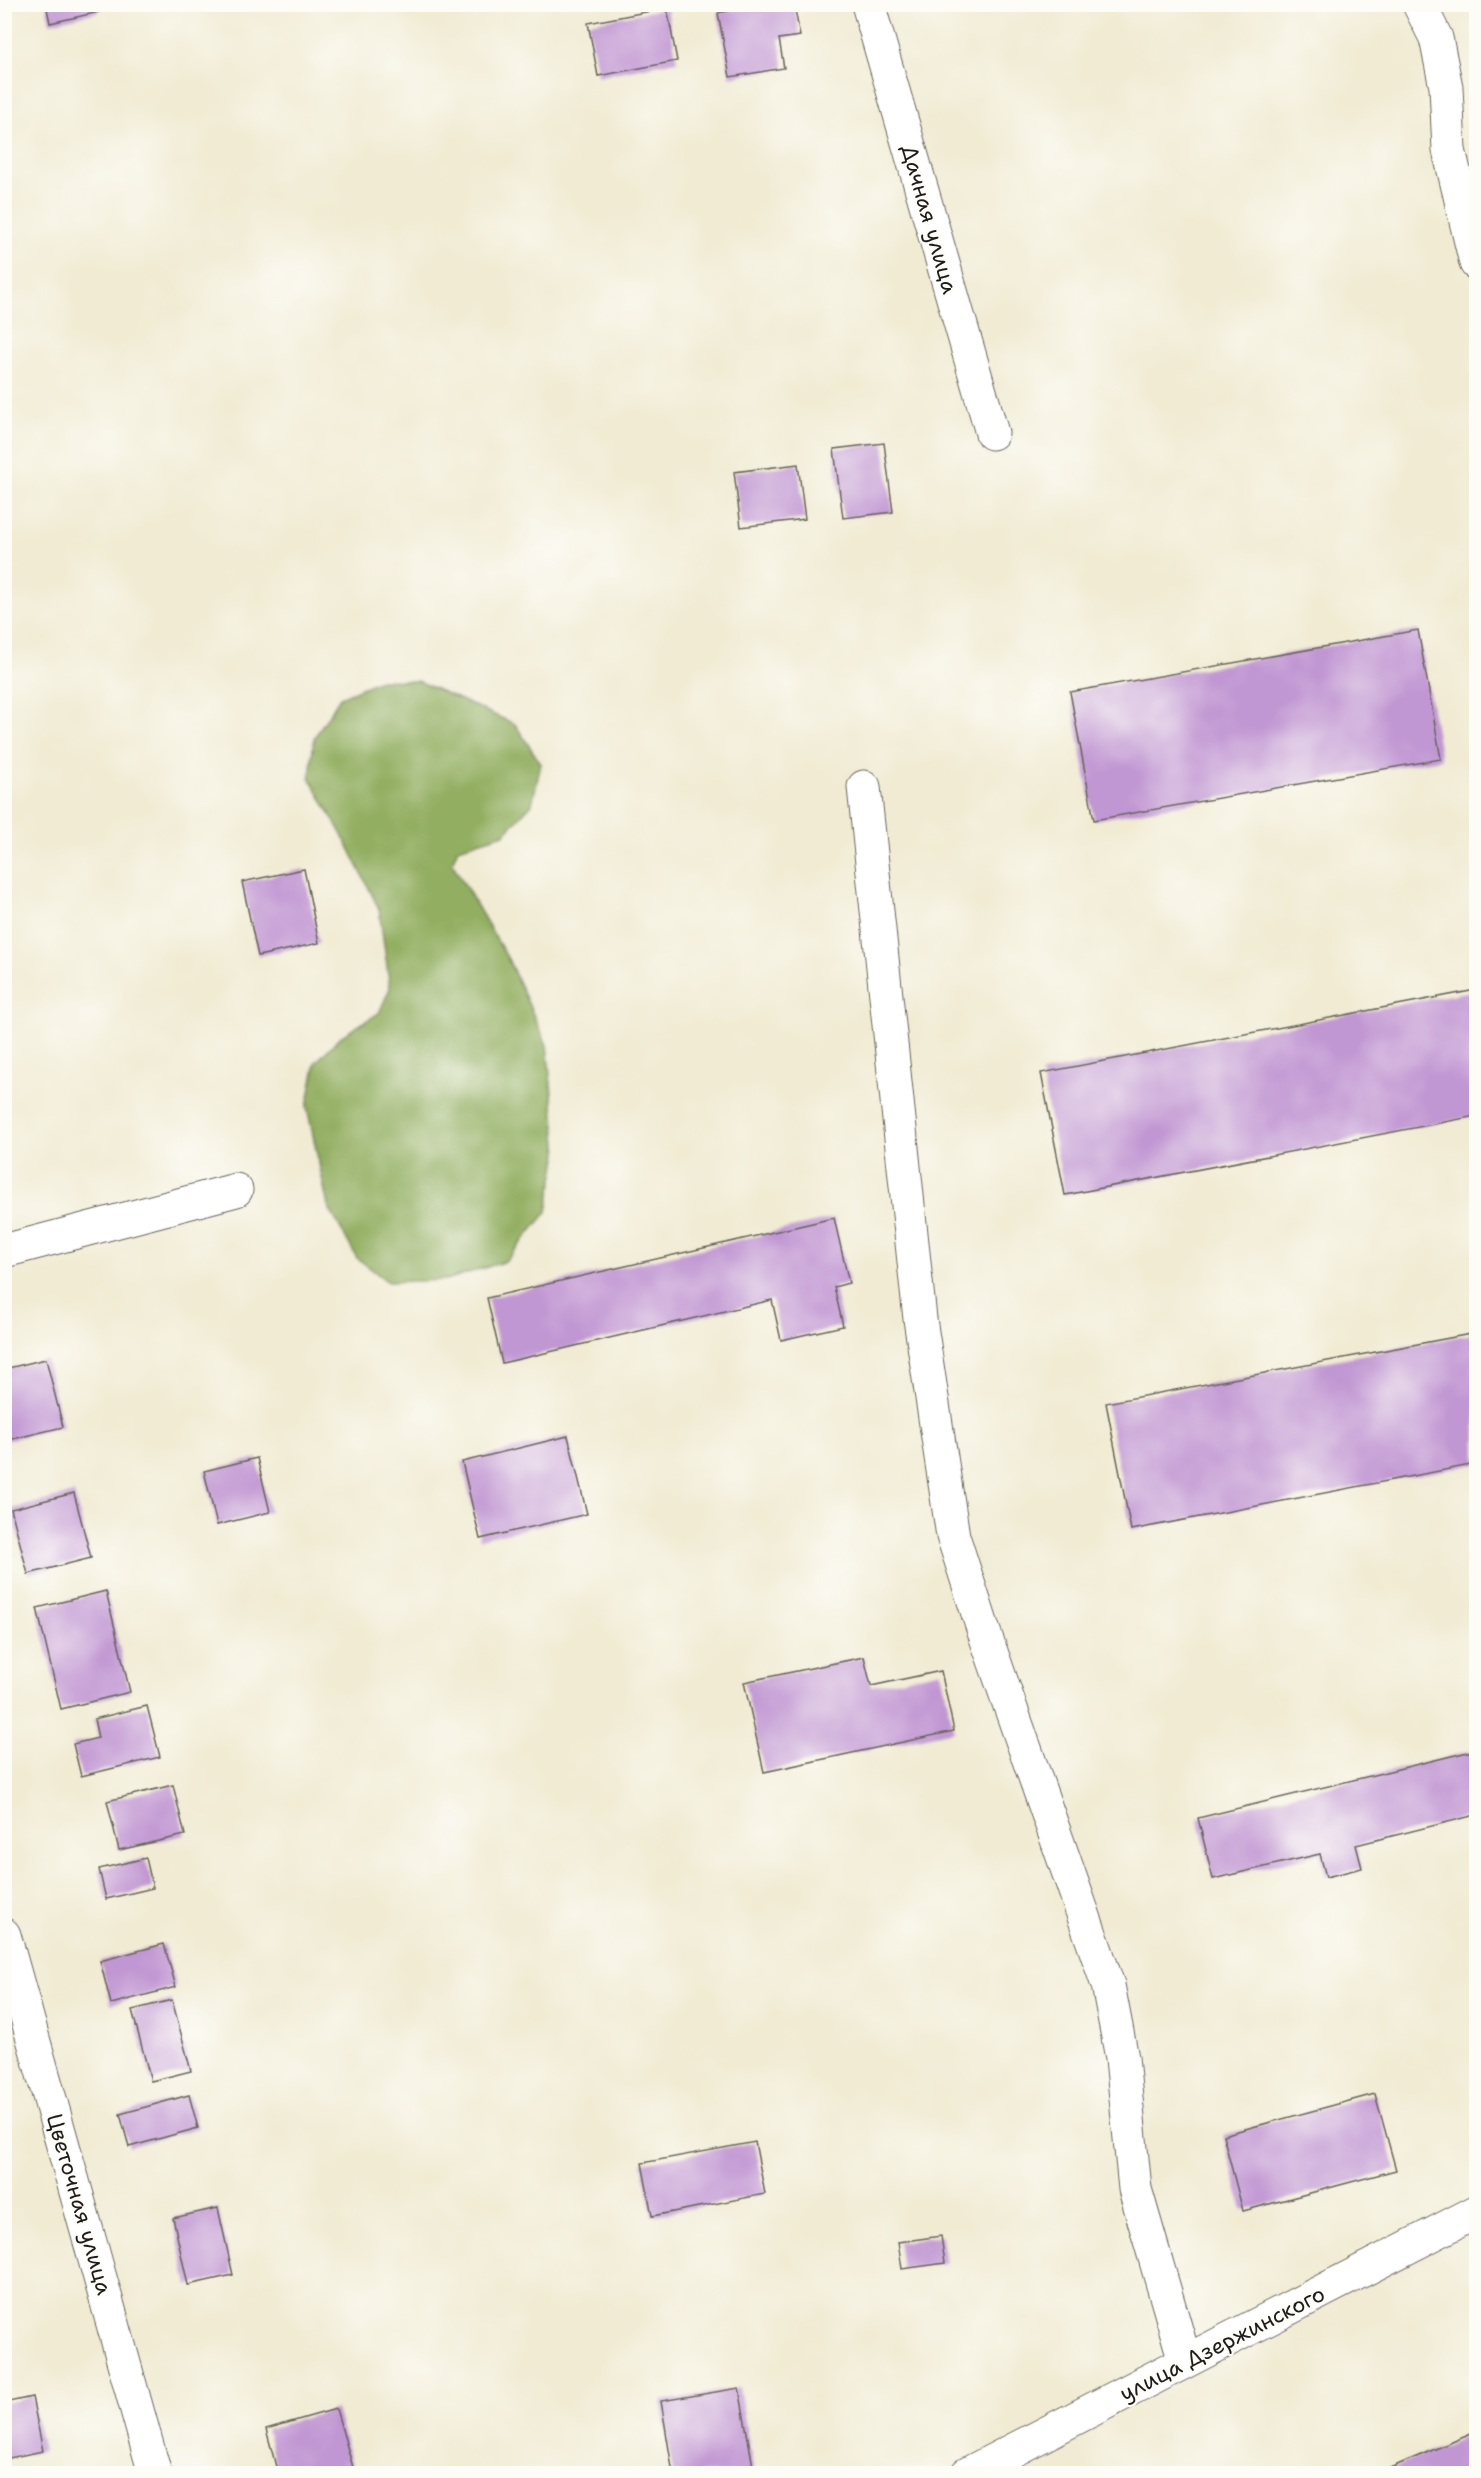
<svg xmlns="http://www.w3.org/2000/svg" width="1481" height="2478" font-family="'Shantell Sans',sans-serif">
  <rect width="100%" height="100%" fill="#fdfcf7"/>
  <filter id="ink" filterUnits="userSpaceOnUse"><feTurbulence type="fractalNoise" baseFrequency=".0167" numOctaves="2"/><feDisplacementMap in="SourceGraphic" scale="12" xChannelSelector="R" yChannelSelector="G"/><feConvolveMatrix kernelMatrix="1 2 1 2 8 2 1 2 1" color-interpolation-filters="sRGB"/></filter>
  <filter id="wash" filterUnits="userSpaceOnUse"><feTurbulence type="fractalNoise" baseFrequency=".008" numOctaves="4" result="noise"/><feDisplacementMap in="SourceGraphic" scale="24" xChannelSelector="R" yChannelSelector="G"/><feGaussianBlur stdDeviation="1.35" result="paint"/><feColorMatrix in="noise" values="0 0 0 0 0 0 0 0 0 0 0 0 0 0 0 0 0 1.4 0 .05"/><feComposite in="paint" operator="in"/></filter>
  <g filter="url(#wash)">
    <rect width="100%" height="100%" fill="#f1ebd3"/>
    <polygon fill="#92ae60" stroke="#57653e" stroke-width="1.5" points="380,680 418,681 515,724 541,764 532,804 504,834 458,848 452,863 508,959 547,1045 558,1153 547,1212 506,1261 446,1280 388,1282 357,1258 328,1206 307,1107 316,1062 340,1037 379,1013 390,988 379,909 348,846 310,778 314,738 340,697"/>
    <g id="blocks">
      <g fill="#c197d3">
        <polygon points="46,4 98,4 99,12 50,23"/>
        <polygon points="766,4 794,4 800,36 779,39 784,68 730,77 718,13"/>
        <polygon points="667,8 677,61 598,76 588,23"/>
        <polygon points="884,443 893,512 843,518 834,449"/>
        <polygon points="798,464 805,519 741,527 734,472"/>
        <polygon points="1418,630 1441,759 1094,820 1070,692"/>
        <polygon points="304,869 319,943 258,956 242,882"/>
        <polygon points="1476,990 1476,1116 1065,1195 1041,1073"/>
        <polygon points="834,1218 849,1283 834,1287 843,1326 781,1340 772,1300 502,1363 487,1298"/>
        <polygon points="1476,1333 1476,1464 1131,1530 1106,1403"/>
        <polygon points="46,1359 63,1427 4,1441 4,1369"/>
        <polygon points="568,1436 587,1514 480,1539 462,1462"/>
        <polygon points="257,1458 270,1512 217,1525 204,1471"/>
        <polygon points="74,1493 91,1558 28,1574 11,1509"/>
        <polygon points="106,1591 130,1692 61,1709 37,1608"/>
        <polygon points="864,1657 871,1686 941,1671 954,1731 764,1772 744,1682"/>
        <polygon points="147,1706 160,1757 81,1776 73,1744 98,1738 94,1719"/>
        <polygon points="1476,1750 1476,1815 1356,1845 1362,1868 1326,1877 1320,1854 1213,1879 1198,1818"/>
        <polygon points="173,1785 185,1835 119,1850 107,1801"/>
        <polygon points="146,1858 153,1888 106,1899 99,1869"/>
        <polygon points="164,1944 176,1987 111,2004 100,1961"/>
        <polygon points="172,2000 191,2071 151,2081 132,2010"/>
        <polygon points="1375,2094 1396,2170 1243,2211 1223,2135"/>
        <polygon points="189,2095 198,2128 129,2147 120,2114"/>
        <polygon points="755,2142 765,2194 652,2216 642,2163"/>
        <polygon points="218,2208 233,2275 188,2285 173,2218"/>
        <polygon points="941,2236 945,2263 902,2269 898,2242"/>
        <polygon points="739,2388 754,2472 673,2474 661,2401"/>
        <polygon points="32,2397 43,2451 4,2459 4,2403"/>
        <polygon points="336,2409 355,2474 278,2474 266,2429"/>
        <polygon points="1476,2432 1476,2474 1393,2474 1390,2468"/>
      </g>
    </g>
  </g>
  <g filter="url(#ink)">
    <use href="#blocks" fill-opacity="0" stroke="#67645c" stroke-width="1.5"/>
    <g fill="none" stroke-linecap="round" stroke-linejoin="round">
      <g stroke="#67645c" stroke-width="35">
        <g id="minor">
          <polyline points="868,4 992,433"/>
          <polyline points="1419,4 1436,38 1446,87 1449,150 1476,263"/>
          <polyline points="864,787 920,1319 953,1536 983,1629 1108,1985 1122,2058 1135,2189 1185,2361"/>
          <polyline points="4,1251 236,1190"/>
          <polyline points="4,1935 155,2474"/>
          <polyline points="967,2474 1476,2212"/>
        </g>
      </g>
      <use href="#minor" stroke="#fff" stroke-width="33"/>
    </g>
  </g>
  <g text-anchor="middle" stroke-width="4.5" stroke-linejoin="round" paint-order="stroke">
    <g font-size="22" fill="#1c1c1c" stroke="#fdfcf7">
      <text transform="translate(930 219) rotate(74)" y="8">Дачная улица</text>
      <text transform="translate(80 2204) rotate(74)" y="8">Цветочная улица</text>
      <text transform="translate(1222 2343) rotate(-27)" y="8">улица Дзержинского</text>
    </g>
  </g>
  <rect width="1481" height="2478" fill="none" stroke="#fdfcf7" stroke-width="24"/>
</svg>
